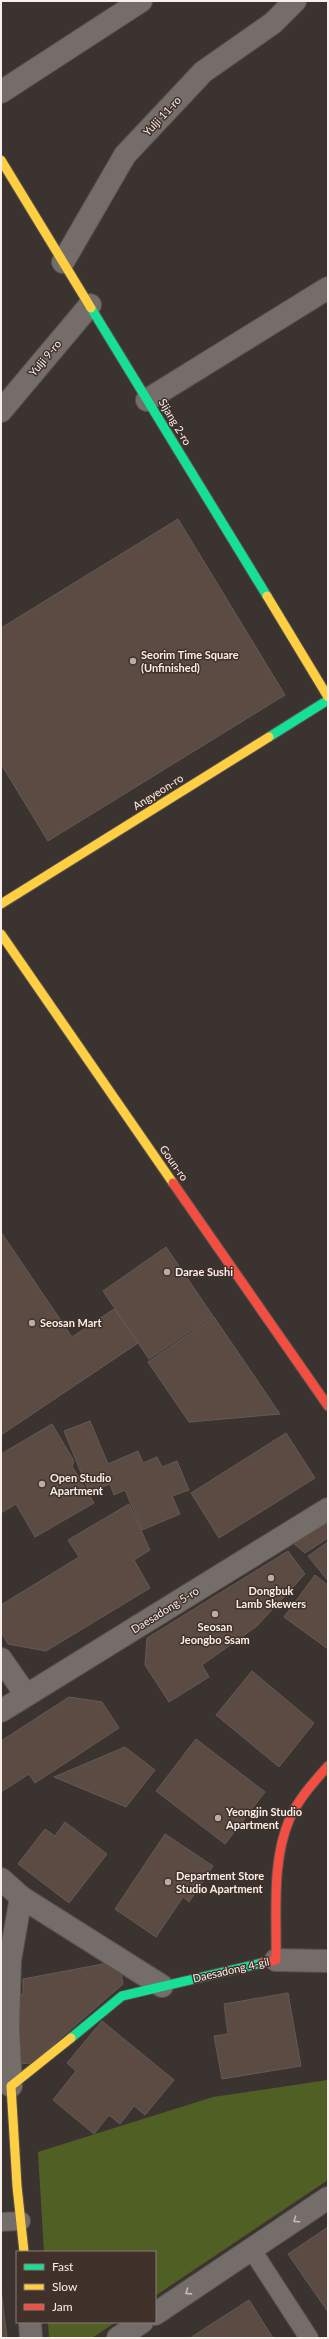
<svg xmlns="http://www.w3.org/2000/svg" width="329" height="2339" font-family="Lato,sans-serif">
  <rect width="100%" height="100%" fill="#3b332f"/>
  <g fill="#506025">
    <polygon points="328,2080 328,2180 155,2296 155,2252 44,2252 38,2152 213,2097"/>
    <polygon points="48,2322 116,2322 92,2338 49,2338"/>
  </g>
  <g fill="#5b4b43" stroke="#635b58">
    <polygon points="178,519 285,695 48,841 1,764 1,628"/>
    <polygon points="1,1232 72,1337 114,1309 138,1343 1,1435"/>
    <polygon points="166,1247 213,1316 149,1359 103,1291"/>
    <polygon points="214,1317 280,1414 189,1422 148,1362"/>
    <polygon points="90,1421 108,1464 138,1451 143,1463 157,1457 162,1467 177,1461 189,1490 172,1496 180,1514 142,1530 125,1490 114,1495 110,1484 89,1492 64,1431"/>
    <polygon points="52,1424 74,1461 72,1466 94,1503 35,1537 16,1504 1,1513 1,1454"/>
    <polygon points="286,1433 315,1478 219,1538 191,1493"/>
    <polygon points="129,1504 150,1550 134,1560 150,1588 46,1651 8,1644 1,1632 1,1605 79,1557 68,1540"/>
    <polygon points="328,1520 328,1538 305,1553 293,1543"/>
    <polygon points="328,1542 328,1581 308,1556"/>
    <polygon points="288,1551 305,1574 257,1626 202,1665 209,1677 169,1702 145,1665 147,1638"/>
    <polygon points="315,1575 328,1585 328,1649 284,1617"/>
    <polygon points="252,1671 314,1723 279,1767 216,1715"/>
    <polygon points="69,1697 102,1702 119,1728 35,1783 29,1774 1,1792 1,1741"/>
    <polygon points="196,1739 265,1792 225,1844 156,1791"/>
    <polygon points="125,1747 155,1770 126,1807 54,1777"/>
    <polygon points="65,1822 107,1854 69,1903 18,1864 45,1829 55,1836"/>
    <polygon points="165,1834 213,1866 189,1902 183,1897 156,1937 115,1909"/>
    <polygon points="119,1961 123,1984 32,2063 17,2064 15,1996 23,1994 23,1979"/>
    <polygon points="288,1993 301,2066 222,2079 214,2036 228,2034 224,2004"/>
    <polygon points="102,2021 174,2080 145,2115 134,2106 120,2124 109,2115 94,2134 53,2100 76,2071 67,2063"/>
    <polygon points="328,2227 328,2312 288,2254"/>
    <polygon points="1,2289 7,2338 1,2338"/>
    <polygon points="249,2300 273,2338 190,2338"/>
  </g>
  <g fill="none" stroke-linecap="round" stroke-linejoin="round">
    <g stroke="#59524e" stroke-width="20">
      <g id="lane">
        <polyline points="1,2222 21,2221"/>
        <polyline points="252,2250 309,2338"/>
      </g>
    </g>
    <g stroke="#59524e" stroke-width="24">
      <g id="street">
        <polyline points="1,92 141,1"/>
        <polyline points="63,262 125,155 203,72 273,23 295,1"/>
        <polyline points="147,400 328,288"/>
        <polyline points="1,411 90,305"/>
        <polyline points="1,1659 26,1695"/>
        <polyline points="1,1711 328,1509"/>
        <polyline points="1,1879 21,1897 10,1960 8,2027 11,2086"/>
        <polyline points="21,1897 162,1986"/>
        <polyline points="276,1960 328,1961"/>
        <polyline points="155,2314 328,2198"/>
        <polyline points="30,2322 31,2338"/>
        <polyline points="118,2338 142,2322"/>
      </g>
    </g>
    <g stroke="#59524e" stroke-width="11">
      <g id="fast">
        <polyline points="91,308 267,596"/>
        <polyline points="269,737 328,700"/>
        <polyline points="71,2038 122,1996 262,1963"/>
      </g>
    </g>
    <g stroke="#59524e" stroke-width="11">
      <g id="slow">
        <polyline points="1,160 91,308"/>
        <polyline points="267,596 328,697"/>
        <polyline points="1,904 269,737"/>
        <polyline points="1,934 173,1183"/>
        <polyline points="24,2252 17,2186 11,2086 71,2038"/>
      </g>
    </g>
    <g stroke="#59524e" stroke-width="11">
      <g id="jam">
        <polyline points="173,1183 328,1406"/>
        <path d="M262,1963l14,-3c1,-46 -5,-99 14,-142 9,-20 24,-36 38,-52"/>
      </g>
    </g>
    <use href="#lane" stroke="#746d6a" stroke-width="18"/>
    <use href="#street" stroke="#746d6a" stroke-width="22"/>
    <use href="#fast" stroke="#16e098" stroke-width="9"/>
    <use href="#slow" stroke="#ffcf43" stroke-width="9"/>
    <use href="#jam" stroke="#f24e42" stroke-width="9"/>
  </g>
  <defs><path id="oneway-chevron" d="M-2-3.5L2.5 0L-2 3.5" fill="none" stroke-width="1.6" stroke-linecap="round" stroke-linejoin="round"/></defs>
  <g stroke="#c4bbb7">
    <use href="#oneway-chevron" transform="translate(296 2220) rotate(146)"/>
    <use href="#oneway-chevron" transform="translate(188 2292) rotate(147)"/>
  </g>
  <g fill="#b6ada9" stroke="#40312a" stroke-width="1.5">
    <circle cx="133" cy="661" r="4"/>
    <circle cx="167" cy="1272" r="4"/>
    <circle cx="32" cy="1323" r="4"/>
    <circle cx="42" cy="1484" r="4"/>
    <circle cx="271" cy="1578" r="4"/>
    <circle cx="215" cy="1614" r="4"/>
    <circle cx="218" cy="1818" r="4"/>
    <circle cx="168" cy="1882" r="4"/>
  </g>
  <g text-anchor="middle" stroke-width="3" stroke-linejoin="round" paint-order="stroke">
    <g font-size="11" fill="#f9efea" stroke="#40312a">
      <text transform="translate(162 116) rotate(-47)" y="4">Yulji 11-ro</text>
      <text transform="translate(45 358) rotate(-50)" y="4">Yulji 9-ro</text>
      <text transform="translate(175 422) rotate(59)" y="4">Sijang 2-ro</text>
      <text transform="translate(158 792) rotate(-32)" y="4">Angyeon-ro</text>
      <text transform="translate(174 1163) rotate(55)" y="4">Goun-ro</text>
      <text transform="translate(165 1610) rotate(-32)" y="4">Daesadong 5-ro</text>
      <text transform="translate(231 1970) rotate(-13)" y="4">Daesadong 4-gil</text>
    </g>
    <g font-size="11" font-weight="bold" fill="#f9efea" stroke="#40312a" text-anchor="start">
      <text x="141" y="659">Seorim Time Square<tspan x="141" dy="13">(Unfinished)</tspan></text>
      <text x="175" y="1276">Darae Sushi</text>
      <text x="40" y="1327">Seosan Mart</text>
      <text x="50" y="1482">Open Studio<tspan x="50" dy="13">Apartment</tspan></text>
      <text x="271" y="1595" text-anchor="middle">Dongbuk<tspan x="271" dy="13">Lamb Skewers</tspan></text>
      <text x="215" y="1631" text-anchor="middle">Seosan<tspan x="215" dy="13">Jeongbo Ssam</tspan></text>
      <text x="226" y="1816">Yeongjin Studio<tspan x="226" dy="13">Apartment</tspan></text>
      <text x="176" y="1880">Department Store<tspan x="176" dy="13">Studio Apartment</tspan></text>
    </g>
  </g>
  <rect width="329" height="2339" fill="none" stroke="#f9efea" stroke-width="4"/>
  <rect x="16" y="2251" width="140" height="72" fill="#40312a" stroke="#8a7d77"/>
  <rect x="24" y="2264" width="20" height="6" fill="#16e098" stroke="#8a7d77"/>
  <text x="52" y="2271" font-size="12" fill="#f9efea">Fast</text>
  <rect x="24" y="2284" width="20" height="6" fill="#ffcf43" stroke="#8a7d77"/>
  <text x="52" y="2291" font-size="12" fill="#f9efea">Slow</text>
  <rect x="24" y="2304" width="20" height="6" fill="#f24e42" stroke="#8a7d77"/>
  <text x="52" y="2311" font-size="12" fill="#f9efea">Jam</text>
</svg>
